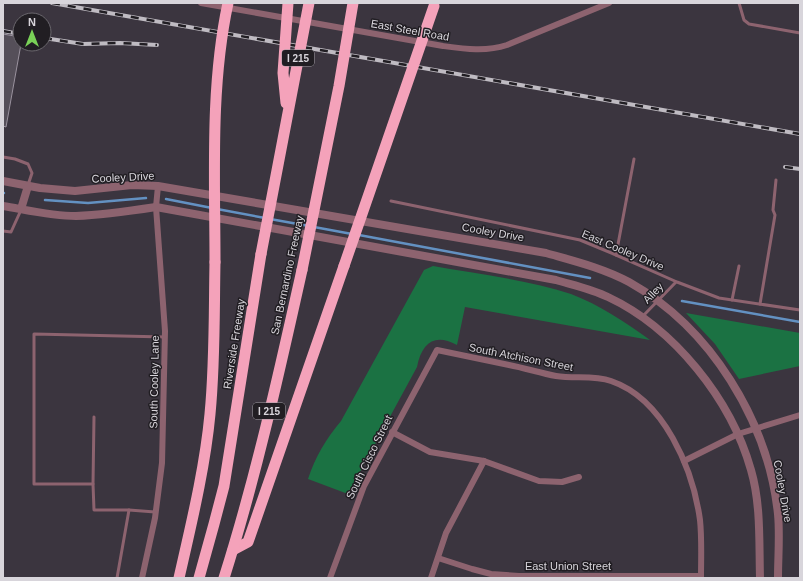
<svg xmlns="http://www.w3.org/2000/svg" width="803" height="581" font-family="Arial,sans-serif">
  <rect width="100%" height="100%" fill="#3b353f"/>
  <g fill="#1b7243">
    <path d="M433,266c44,8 96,14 138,28 29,11 54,28 79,46l-185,-33 -8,38c-22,-12 -35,-3 -40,22l-69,127 -40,-15c7,-22 18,-40 33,-58l83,-151z"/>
    <polygon points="686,313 800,333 800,366 739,379 715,344"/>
  </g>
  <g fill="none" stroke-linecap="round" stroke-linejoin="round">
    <g stroke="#6391c2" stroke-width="2.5">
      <polyline points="3,193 4,193"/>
      <polyline points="166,199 212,208"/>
      <polyline points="45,200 88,203 146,198"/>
      <polyline points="217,209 265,218"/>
      <polyline points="270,219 309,226"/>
      <polyline points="314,227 352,234"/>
      <polyline points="359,235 590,278"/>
      <polyline points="682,301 800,322"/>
    </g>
  </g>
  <polygon fill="#554f59" stroke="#9a929e" points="3,34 20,37 21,44 6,127 3,126"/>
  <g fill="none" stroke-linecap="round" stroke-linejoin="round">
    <g stroke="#8d636f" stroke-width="3">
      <polyline points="739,3 744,20 749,24 800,33"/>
      <polyline points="3,157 15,159 28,164 32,173 28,185"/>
      <polyline points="391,201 580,240 616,255 677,282 719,298 800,310"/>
      <polyline points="3,231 11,232 21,210"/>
      <polyline points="616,255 634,159"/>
      <polyline points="732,300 739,266"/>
      <polyline points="760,304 775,215 773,210 776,180"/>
      <polyline points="643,316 676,282"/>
      <polyline points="93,484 94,417"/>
      <polyline points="129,510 155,512"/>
      <polyline points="117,578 129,510 94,510 93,484 34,484 34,334 165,337"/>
    </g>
    <g stroke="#8d636f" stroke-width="6">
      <path d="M201,3l242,43c22,3 43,6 64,-1l102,-42"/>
      <polyline points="392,432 430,452 484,461 539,481 562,482 579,477"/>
      <polyline points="684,461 738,434 800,415"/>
      <polyline points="438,558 472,569 491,574 519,576 701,576"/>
      <polyline points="142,578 155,518 162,463 165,331 156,207 158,186"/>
      <path d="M330,578l34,-92 73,-136c24,5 48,10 72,15 16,3 31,8 47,11 18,3 38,-1 55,5 53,18 82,88 89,139 2,19 1,39 1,58"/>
      <polyline points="431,578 446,533 484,461"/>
    </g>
    <g stroke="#8d636f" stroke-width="8">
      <path d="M3,181l37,7 35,3 57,-6 26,1 388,67c28,8 57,15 83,29 82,46 139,139 149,232 2,21 0,43 0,64"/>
      <path d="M3,206c24,4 49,10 73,10 27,-1 54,-5 80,-9l400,73c17,5 36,9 52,17 66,31 123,102 143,173 10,34 8,72 9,108"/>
      <polyline points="21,209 28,186"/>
    </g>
    <g stroke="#f4a2ba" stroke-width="11">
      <polyline points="233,550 248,542 344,266"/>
      <path d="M179,578c12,-53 26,-110 31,-164 5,-51 4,-101 5,-152"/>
      <polyline points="199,578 214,524 224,486 261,254"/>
      <path d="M224,578c32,-101 55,-205 78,-308"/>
    </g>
    <g stroke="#bfbbc2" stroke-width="4">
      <g id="rail">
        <polyline points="52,3 800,134"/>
        <polyline points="3,31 20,34"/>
        <polyline points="44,38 83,44 120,43 157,45"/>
        <polyline points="785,167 800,169"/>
      </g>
    </g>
    <use href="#rail" stroke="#211e23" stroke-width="2.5" stroke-dasharray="8" stroke-linecap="butt"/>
    <g stroke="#f4a2ba" stroke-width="11">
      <polyline points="286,103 283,73 288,3"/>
      <polyline points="261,254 309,3"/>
      <path d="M215,262c0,-85 -5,-175 13,-259"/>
      <polyline points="344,266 434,6"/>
      <polyline points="302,270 339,86 353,3"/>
    </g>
  </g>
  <g text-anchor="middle" stroke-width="3" stroke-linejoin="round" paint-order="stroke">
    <g fill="#211e23" stroke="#a19ea4" stroke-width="1">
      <rect x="282" y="50" width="32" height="16" rx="3"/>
      <rect x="253" y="403" width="32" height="16" rx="3"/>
    </g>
    <g font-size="10" font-weight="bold" fill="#d8d5db">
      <text x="298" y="62">I 215</text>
      <text x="269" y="415">I 215</text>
    </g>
    <g font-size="11" fill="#d8d5db" stroke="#211e23">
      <text transform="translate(410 30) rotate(10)" y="4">East Steel Road</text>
      <text transform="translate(123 177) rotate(-3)" y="4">Cooley Drive</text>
      <text transform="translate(493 232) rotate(10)" y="4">Cooley Drive</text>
      <text transform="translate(623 250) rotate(23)" y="4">East Cooley Drive</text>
      <text transform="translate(287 275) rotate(-78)" y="4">San Bernardino Freeway</text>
      <text transform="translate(653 293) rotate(-46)" y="4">Alley</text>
      <text transform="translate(234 344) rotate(-81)" y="4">Riverside Freeway</text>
      <text transform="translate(521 357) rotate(11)" y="4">South Atchison Street</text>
      <text transform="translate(154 382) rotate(-89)" y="4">South Cooley Lane</text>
      <text transform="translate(369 457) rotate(-64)" y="4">South Cisco Street</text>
      <text transform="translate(783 491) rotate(80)" y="4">Cooley Drive</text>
      <text x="568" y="570">East Union Street</text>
    </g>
  </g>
  <rect width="803" height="581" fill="none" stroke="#d8d5db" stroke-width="8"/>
  <g transform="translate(32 32)"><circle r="19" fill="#211e23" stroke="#6a676d"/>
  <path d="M0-3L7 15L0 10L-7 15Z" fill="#79d157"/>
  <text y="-6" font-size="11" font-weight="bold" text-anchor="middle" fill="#d8d5db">N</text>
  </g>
</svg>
